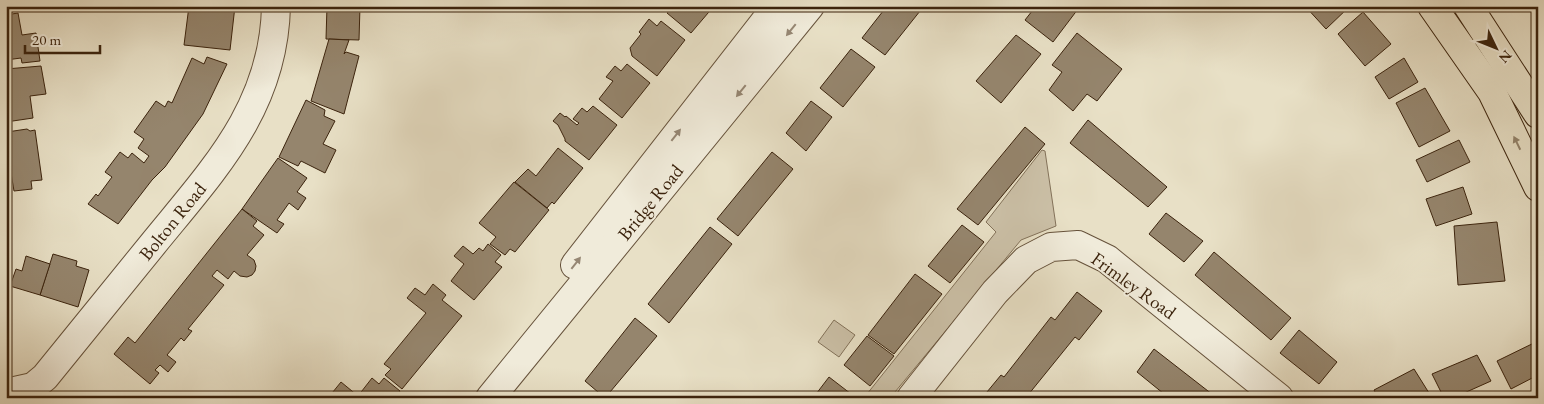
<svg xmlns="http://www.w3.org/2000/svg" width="1544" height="404" font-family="'EB Garamond',serif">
  <rect width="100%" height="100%" fill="#e8e0c6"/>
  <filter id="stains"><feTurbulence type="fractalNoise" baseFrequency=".004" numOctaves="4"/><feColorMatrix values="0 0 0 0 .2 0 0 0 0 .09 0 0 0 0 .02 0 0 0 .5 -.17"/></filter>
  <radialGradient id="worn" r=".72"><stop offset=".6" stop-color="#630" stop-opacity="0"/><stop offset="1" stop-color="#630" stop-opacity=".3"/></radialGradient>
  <g fill="#cbc0a7" stroke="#83725a">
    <polygon points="1042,150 1045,151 1056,226 1021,240 890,398 872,398 867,394 996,232 986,222"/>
    <polygon points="834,320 855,335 839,357 818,342"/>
  </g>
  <g fill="#95856d" stroke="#3b230d">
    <polygon points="189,6 235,6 230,50 184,45"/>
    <polygon points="327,6 360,6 359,40 326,39"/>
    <polygon points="673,6 714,6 691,33 667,13"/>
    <polygon points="887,6 924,6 885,55 862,38"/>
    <polygon points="1036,6 1075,6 1078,9 1053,42 1025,20"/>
    <polygon points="1305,6 1350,6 1326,29"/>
    <polygon points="1363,12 1391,44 1365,66 1338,34"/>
    <polygon points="18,13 22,35 36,33 40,61 22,63 21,58 6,60 6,15"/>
    <polygon points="649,19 657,26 661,21 685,40 657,76 632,56 630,48 641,34 639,32"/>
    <polygon points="1077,33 1122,69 1097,101 1087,94 1073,111 1049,90 1062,72 1052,65"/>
    <polygon points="1016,35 1041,54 1001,103 976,81"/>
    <polygon points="329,39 349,40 344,54 346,52 359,56 344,114 311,101"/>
    <polygon points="851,49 875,67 843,107 820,88"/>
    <polygon points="207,57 227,64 203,114 165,167 152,180 118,224 88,204 96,194 98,196 112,177 105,172 120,152 128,158 132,153 144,163 149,156 138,148 144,139 134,132 156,101 165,107 168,101 172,103 192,58 204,64"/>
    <polygon points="1404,58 1418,82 1389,99 1375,77"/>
    <polygon points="627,64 650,83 622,118 599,99 613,81 606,77 615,66 621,71"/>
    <polygon points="41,66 46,94 30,96 33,118 6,122 6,69"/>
    <polygon points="1425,88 1450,131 1419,147 1396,103"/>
    <polygon points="306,100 325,110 324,116 335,121 323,144 336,150 325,173 301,161 298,166 279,157"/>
    <polygon points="811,101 832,117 806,151 786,133"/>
    <polygon points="593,106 617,125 589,160 565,141 565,139 558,125 553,121 560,113 565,117 566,116 577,125 579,123 573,119 582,108 587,112"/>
    <polygon points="1088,120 1167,187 1148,207 1070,143"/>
    <polygon points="1025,127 1045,144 978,225 957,209"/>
    <polygon points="27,129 30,131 35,130 42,180 31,181 32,189 14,191 6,143 6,139 8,139 7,132"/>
    <polygon points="1459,140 1470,162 1427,182 1416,160"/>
    <polygon points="558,148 583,168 554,204 552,202 547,208 515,182 528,169 536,176"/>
    <polygon points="772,152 793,169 738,236 717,219"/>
    <polygon points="278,158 307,178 297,192 306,198 298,210 289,203 277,220 284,224 277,233 242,209"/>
    <polygon points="514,182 549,210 515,252 510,249 505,255 490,244 496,237 479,223"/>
    <polygon points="1463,187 1472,214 1436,226 1426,199"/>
    <polygon points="242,209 257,221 253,226 264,235 247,255 254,260 256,266 255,271 252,275 247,277 240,276 234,271 228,279 217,270 212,276 224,285 188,329 192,331 184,341 181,338 167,355 176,362 168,372 160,365 155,370 159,373 150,384 114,354 128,337 135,343"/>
    <polygon points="1166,213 1203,241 1184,262 1149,234"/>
    <polygon points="1497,222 1505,281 1458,285 1454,226"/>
    <polygon points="962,225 984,242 950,283 928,266"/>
    <polygon points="710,227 732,244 669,323 648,304"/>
    <polygon points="488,244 501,255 495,262 502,267 474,300 451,281 464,264 454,256 463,246 473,254 479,248 483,251"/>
    <polygon points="1214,252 1291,318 1271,340 1195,275"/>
    <polygon points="53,254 77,261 76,266 89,270 78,307 40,295"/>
    <polygon points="26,256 50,264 40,295 10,286 16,269 22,271"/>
    <polygon points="915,274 942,294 894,354 868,335"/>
    <polygon points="433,284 446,295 442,300 462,316 402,389 385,375 391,369 384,364 426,313 407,298 415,288 425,295"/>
    <polygon points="1077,292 1102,311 1079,340 1075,337 1028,395 1026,393 1022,398 982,398 1001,375 1004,377 1051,317 1055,320"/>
    <polygon points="635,318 657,336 605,398 585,381"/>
    <polygon points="1299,330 1337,362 1319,384 1280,353"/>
    <polygon points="867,336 894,356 870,386 844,365"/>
    <polygon points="1538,341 1538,375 1511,389 1497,361"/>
    <polygon points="1154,349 1217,398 1169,398 1137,372"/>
    <polygon points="1477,355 1491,381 1453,398 1444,398 1432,374"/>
    <polygon points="1414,369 1429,393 1421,398 1378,398 1374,390"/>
    <polygon points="829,377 855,397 854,398 813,398"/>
    <polygon points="372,378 379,384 384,378 400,391 395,398 328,398 341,382 358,396"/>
  </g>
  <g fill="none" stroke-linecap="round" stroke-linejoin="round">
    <g stroke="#66523b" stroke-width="30">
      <g id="minor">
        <path d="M6,393l27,-6 12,-10c36,-44 72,-89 108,-133 60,-74 121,-136 123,-238"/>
        <polyline points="911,398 995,292 1026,260 1051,247 1078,245 1107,259 1279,398"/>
      </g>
    </g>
    <g stroke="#66523b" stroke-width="30">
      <g id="tertiary">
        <polyline points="575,265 777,6"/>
        <polyline points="490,398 810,6"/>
      </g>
    </g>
    <g stroke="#3b230d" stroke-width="30">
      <g id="trunk">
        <polyline points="1432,6 1492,92 1538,187"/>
        <polyline points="1468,6 1538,114"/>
      </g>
    </g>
    <use href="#minor" stroke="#f0ebda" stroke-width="28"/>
    <use href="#tertiary" stroke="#f0ebda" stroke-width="28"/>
    <use href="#trunk" stroke="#e8e0c6" stroke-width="28"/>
  </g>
  <defs><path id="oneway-solid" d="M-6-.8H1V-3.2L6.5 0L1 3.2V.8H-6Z" transform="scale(1.25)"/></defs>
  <g fill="#968774">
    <use href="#oneway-solid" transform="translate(791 30) rotate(129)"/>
    <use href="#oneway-solid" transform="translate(741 91) rotate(129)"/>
    <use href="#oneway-solid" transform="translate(676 135) rotate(-52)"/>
    <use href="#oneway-solid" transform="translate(576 263) rotate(-52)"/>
  </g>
  <use fill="#92826a" href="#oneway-solid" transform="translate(1517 143) rotate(-116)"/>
  <g text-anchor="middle" stroke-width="4" stroke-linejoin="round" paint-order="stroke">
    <g font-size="19" fill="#3b230d" stroke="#f0ebda">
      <text transform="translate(650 202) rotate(-51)" y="7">Bridge Road</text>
      <text transform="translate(172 221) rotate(-51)" y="7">Bolton Road</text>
      <text transform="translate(1134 285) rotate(36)" y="7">Frimley Road</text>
    </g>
  </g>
  <rect width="1544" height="404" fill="none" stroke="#e8e0c6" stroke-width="25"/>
  <rect x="8" y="8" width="1529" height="389" fill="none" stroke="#3b230d" stroke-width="2.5"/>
  <rect x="12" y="12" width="1519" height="379" fill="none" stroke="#3b230d"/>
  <g transform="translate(1496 48) rotate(133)" stroke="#f0ebda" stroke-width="4" paint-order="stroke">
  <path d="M0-4L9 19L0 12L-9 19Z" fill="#3b230d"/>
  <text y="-8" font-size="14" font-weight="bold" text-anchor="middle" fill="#3b230d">N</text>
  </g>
  <path d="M25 45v8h75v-8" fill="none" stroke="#3b230d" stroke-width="2.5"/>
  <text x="32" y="45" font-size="15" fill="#3b230d" stroke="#f0ebda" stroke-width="4" paint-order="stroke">20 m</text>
  <rect width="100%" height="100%" filter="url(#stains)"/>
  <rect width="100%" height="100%" fill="url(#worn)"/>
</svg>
